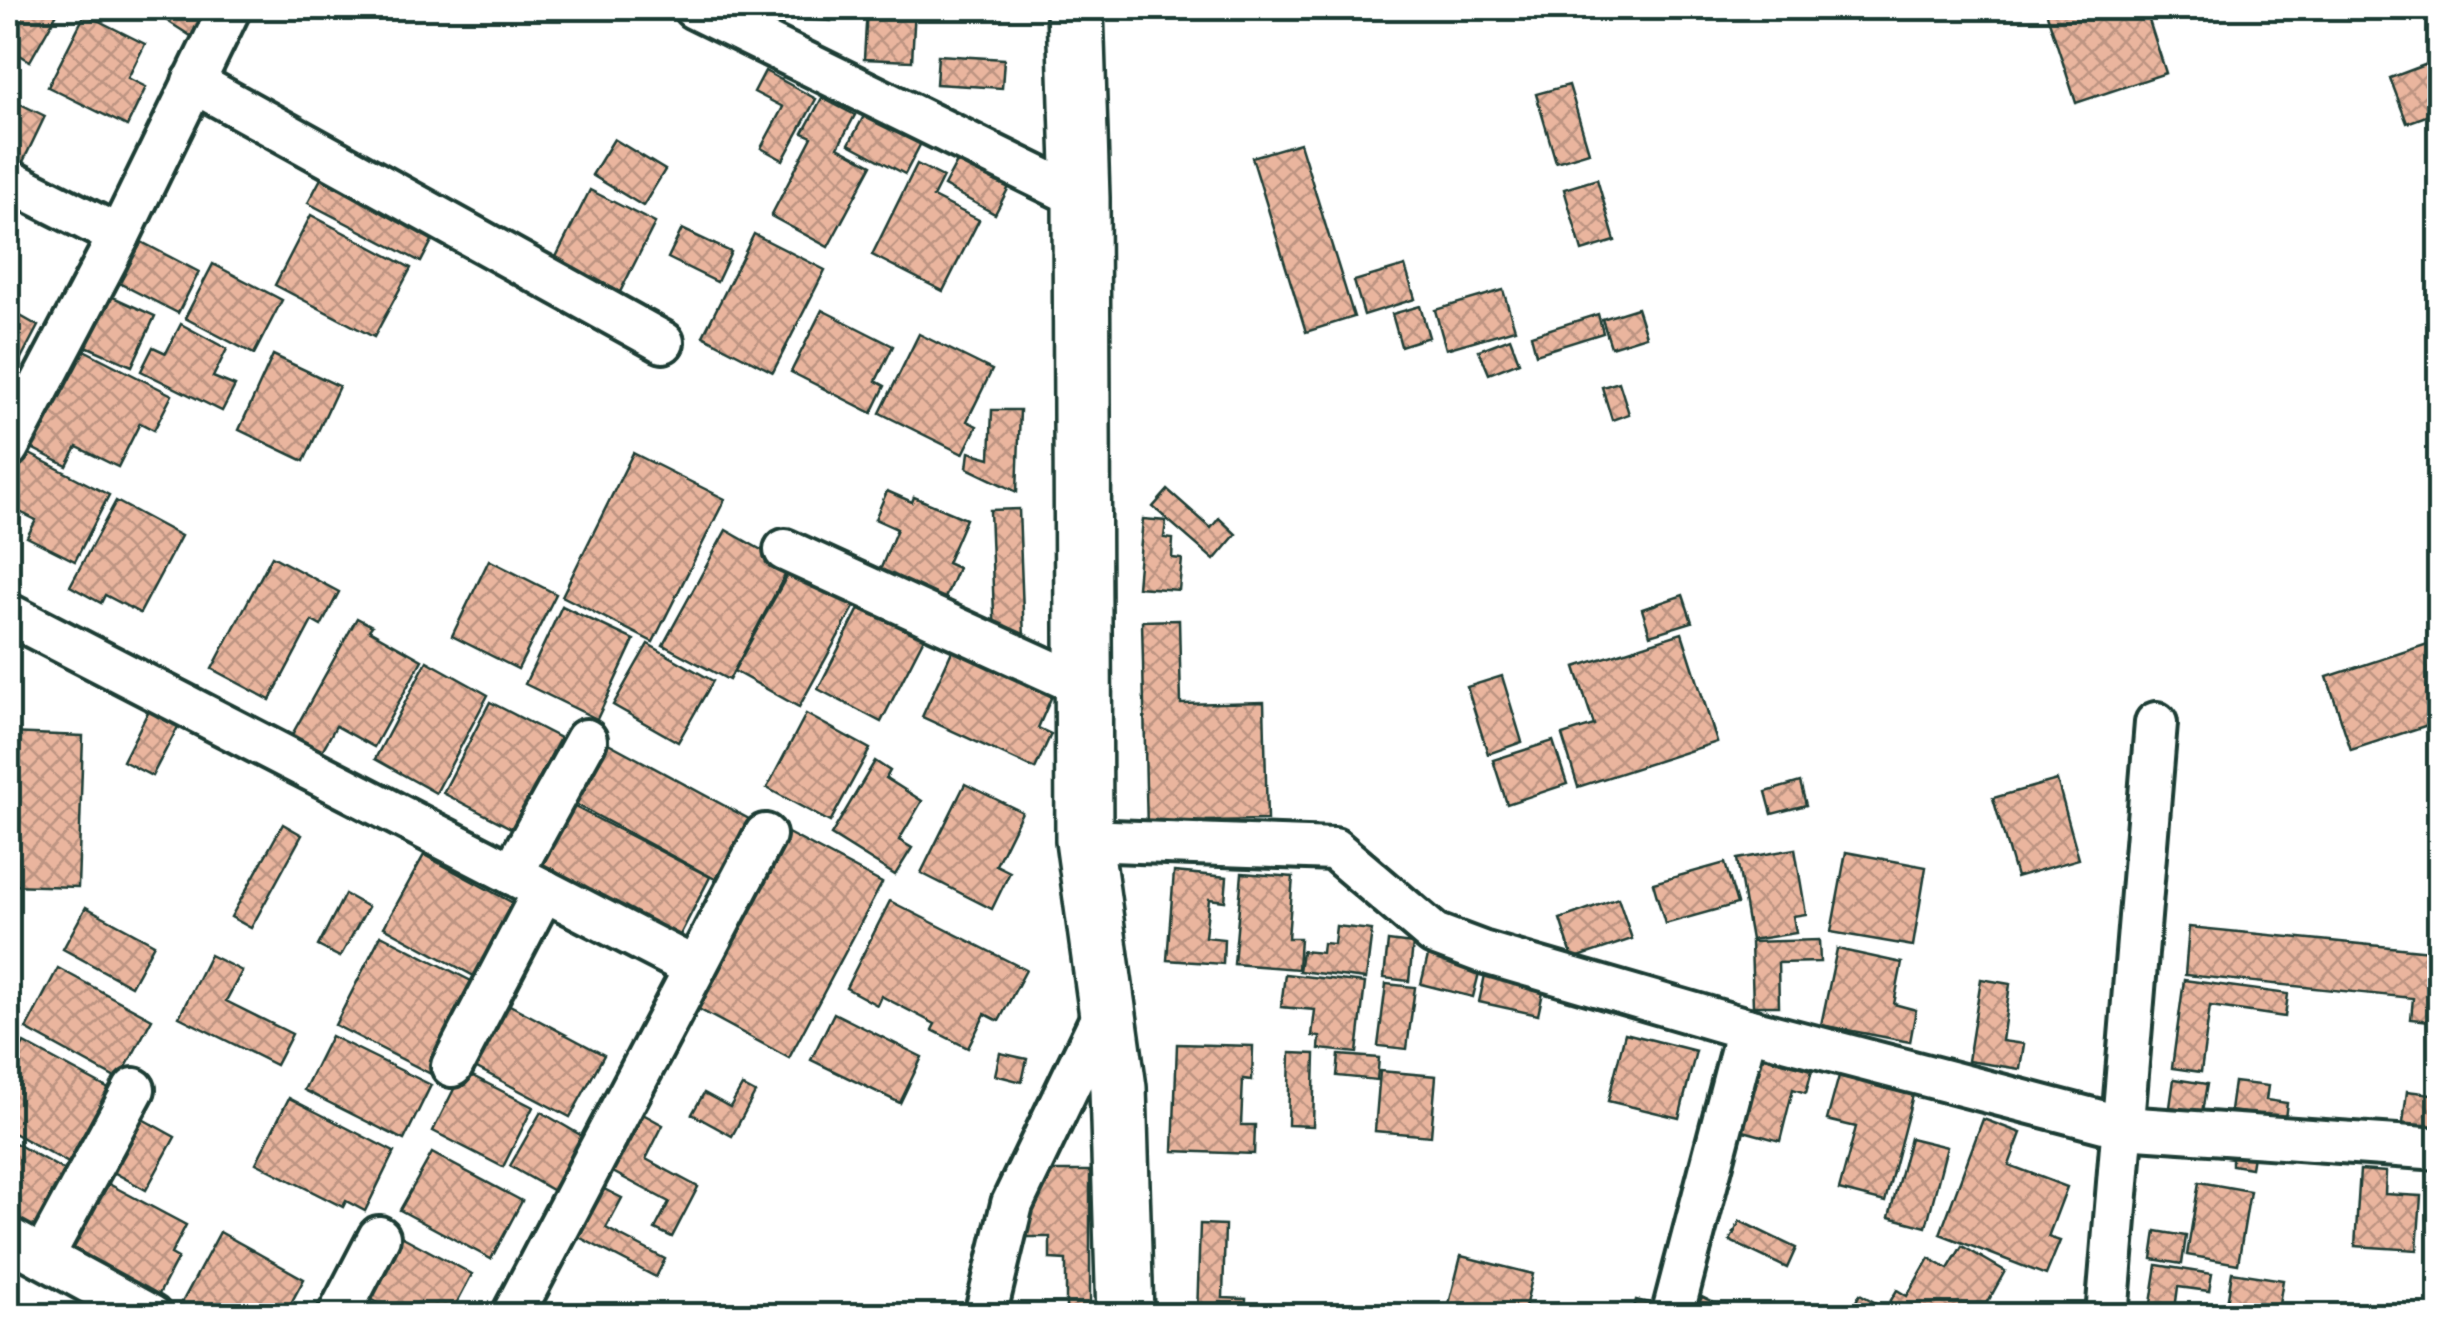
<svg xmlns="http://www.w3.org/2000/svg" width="2447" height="1323" font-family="Mynerve,sans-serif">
  <defs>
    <pattern id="building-cross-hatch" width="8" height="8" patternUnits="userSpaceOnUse" patternTransform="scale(2.5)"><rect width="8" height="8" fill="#eab59e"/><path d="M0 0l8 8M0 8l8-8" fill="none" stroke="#bd9482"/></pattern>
  </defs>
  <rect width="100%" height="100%" fill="#fff"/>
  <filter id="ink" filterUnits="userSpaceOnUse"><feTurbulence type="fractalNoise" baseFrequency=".01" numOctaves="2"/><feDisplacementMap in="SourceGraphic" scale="20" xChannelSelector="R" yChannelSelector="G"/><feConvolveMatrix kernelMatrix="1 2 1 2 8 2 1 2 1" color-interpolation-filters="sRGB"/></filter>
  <g filter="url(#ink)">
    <g fill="url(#building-cross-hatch)" stroke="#1f3d34" stroke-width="2.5">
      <polygon points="8,8 60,8 30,61 8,48"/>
      <polygon points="167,8 214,8 194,38 161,17"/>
      <polygon points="760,8 831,8 831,21 760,17"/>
      <polygon points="867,8 915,8 912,61 864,59"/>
      <polygon points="2045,8 2145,8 2166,73 2076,103"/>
      <polygon points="85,14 145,44 128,78 146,87 127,126 48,87"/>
      <polygon points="938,55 1004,59 1002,88 936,84"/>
      <polygon points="2440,59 2440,111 2407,123 2390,78"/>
      <polygon points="765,71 816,99 783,160 761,148 783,107 754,92"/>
      <polygon points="1569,85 1589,152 1556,162 1536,94"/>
      <polygon points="8,98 45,116 21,166 8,159"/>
      <polygon points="822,98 855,115 838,147 872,165 828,247 771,216 812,137 803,133"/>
      <polygon points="865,114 921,143 905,174 849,144"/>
      <polygon points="614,139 665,170 643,206 592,175"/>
      <polygon points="1300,143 1354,317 1306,332 1252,157"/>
      <polygon points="958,160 1009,187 995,214 944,186"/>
      <polygon points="917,164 943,177 933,197 979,220 943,291 872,255"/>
      <polygon points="325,171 437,231 421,262 308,203"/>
      <polygon points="1597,179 1615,241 1582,251 1564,189"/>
      <polygon points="590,190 655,223 620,292 555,259"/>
      <polygon points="311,215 411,268 374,337 275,285"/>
      <polygon points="682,229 731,252 717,282 668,258"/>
      <polygon points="754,234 825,270 773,372 703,336"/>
      <polygon points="132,237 199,272 178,313 111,279"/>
      <polygon points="213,264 282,300 254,354 185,318"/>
      <polygon points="1405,266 1415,299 1364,315 1354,281"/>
      <polygon points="1503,290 1515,329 1446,349 1435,310"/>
      <polygon points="102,292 155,316 132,366 79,343"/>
      <polygon points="1420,306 1429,337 1401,346 1392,314"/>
      <polygon points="1637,308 1646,336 1611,347 1602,319"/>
      <polygon points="8,309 38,326 8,383"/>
      <polygon points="822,310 893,346 876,381 885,386 872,413 791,372"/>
      <polygon points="1598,314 1603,333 1536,354 1531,335"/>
      <polygon points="181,324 227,349 213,377 235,386 222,411 141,371 153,347 166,353"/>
      <polygon points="919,334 992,370 967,421 977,426 963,454 880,413"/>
      <polygon points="1510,338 1519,362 1489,374 1479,350"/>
      <polygon points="82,349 172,395 154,430 140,423 118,467 77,447 67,466 22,443 34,420 44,425"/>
      <polygon points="273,355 339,386 304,461 239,430"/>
      <polygon points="1619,382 1629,414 1612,420 1602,387"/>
      <polygon points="992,410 1020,410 1017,492 967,468 969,452 990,458"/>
      <polygon points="22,450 109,495 75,561 27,537 36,520 8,506 8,479"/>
      <polygon points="633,453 725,499 653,642 562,596"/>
      <polygon points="1168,490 1211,528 1219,518 1236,534 1214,560 1153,507"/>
      <polygon points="887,491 912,502 914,497 966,519 947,563 958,568 943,603 878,575 897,529 875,519"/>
      <polygon points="116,501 181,536 140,613 105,595 101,603 70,586"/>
      <polygon points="1019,509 1024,639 995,640 990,510"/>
      <polygon points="1143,519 1166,521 1164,538 1173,539 1172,558 1182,559 1179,590 1137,587"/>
      <polygon points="726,530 790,566 729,680 663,645"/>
      <polygon points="272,556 339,592 321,626 312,621 270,700 212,669"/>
      <polygon points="489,560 556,594 518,669 452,636"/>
      <polygon points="792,567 857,602 799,707 734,671"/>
      <polygon points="1683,595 1692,622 1650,635 1642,609"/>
      <polygon points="861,605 925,636 881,722 818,689"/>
      <polygon points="562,606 634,640 597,719 525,684"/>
      <polygon points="357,618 372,626 369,630 422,660 374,747 336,726 319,756 289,740"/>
      <polygon points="1179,620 1181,704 1264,702 1267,820 1207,821 1208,828 1147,830 1142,621"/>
      <polygon points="1682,633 1717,742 1578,787 1562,735 1594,725 1575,667"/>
      <polygon points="958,638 1057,684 1038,728 1051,734 1035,769 922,717"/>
      <polygon points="2440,640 2440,721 2351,750 2327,677"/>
      <polygon points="648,644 713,681 678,742 613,705"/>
      <polygon points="427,661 488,695 436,793 375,759"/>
      <polygon points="1502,676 1522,742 1488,754 1467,687"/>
      <polygon points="490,702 560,738 513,829 443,793"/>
      <polygon points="149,710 179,725 152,776 123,761"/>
      <polygon points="806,714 870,749 830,822 767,788"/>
      <polygon points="8,733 83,736 78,887 8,885"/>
      <polygon points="599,738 749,819 717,880 566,799"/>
      <polygon points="1553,741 1567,784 1507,804 1493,760"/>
      <polygon points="875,761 890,771 886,778 922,801 899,840 912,848 895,875 831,835"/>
      <polygon points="2057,780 2079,859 2016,877 1993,798"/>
      <polygon points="1800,782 1806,805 1772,814 1766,792"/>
      <polygon points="965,784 1022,812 996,865 1010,872 992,909 921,873"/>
      <polygon points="563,801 710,877 678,939 532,863"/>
      <polygon points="283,824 302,835 251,928 231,917"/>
      <polygon points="786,832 882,883 789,1058 693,1006"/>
      <polygon points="1795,849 1806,914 1793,916 1796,933 1751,940 1737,859"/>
      <polygon points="1846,852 1926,867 1913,946 1831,932"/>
      <polygon points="424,855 513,903 474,976 384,927"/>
      <polygon points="1725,863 1737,904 1665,924 1653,883"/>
      <polygon points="1174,872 1227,877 1225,901 1209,899 1205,937 1224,939 1223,964 1167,960"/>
      <polygon points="1242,873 1293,877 1288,938 1300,938 1298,969 1234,964"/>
      <polygon points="345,894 368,907 340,957 318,946"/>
      <polygon points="1618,898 1632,939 1573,959 1560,919"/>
      <polygon points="890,901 1026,970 999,1021 985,1014 968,1048 932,1030 935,1024 881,996 877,1005 846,988"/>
      <polygon points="86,907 154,944 131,986 63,949"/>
      <polygon points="1336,926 1372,930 1366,979 1299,971 1302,951 1322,953 1323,943 1334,944"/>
      <polygon points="2189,927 2440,952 2440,1022 2411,1019 2413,998 2185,975"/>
      <polygon points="381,935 483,987 437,1077 335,1025"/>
      <polygon points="1819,940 1820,962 1778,963 1779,1006 1753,1006 1751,942"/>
      <polygon points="1388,941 1413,944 1409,981 1384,978"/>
      <polygon points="1430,948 1482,961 1473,997 1421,984"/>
      <polygon points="1837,949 1902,963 1894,1004 1916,1010 1910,1042 1821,1025"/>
      <polygon points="210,955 242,971 226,1001 292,1034 276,1065 179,1017"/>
      <polygon points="1487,966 1546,979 1538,1015 1479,1002"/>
      <polygon points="58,968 152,1019 119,1080 26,1029"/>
      <polygon points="1285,974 1365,983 1357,1053 1319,1049 1320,1037 1312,1036 1315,1010 1281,1007"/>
      <polygon points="1981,979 2010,984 2002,1041 2024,1044 2020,1069 1968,1061"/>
      <polygon points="2184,980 2288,994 2285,1017 2210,1006 2201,1072 2172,1068"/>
      <polygon points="1386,984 1415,987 1407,1049 1378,1046"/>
      <polygon points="508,1004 604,1055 570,1117 475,1067"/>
      <polygon points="834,1013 922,1057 900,1103 811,1060"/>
      <polygon points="1625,1033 1696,1051 1679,1118 1608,1101"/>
      <polygon points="331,1036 431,1085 404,1140 304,1090"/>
      <polygon points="24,1043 118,1094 78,1168 8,1130 8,1074"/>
      <polygon points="1177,1044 1253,1046 1252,1080 1243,1079 1241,1125 1255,1125 1254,1154 1173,1151"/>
      <polygon points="1000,1053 1027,1059 1022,1082 995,1075"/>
      <polygon points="1290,1053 1315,1054 1313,1126 1288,1125"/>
      <polygon points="1339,1055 1379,1058 1377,1080 1337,1076"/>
      <polygon points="1760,1056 1812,1070 1806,1093 1793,1089 1780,1141 1740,1130"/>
      <polygon points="463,1071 533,1107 503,1167 433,1131"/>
      <polygon points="1380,1071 1436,1076 1431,1136 1375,1131"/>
      <polygon points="1839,1076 1913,1095 1885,1202 1839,1190 1856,1127 1827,1120"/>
      <polygon points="2174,1079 2207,1084 2202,1112 2170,1107"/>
      <polygon points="2234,1082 2268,1086 2266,1100 2287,1103 2285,1118 2230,1111"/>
      <polygon points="742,1086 755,1093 732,1136 692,1114 704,1093 730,1107"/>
      <polygon points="2407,1091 2440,1095 2440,1136 2402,1131"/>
      <polygon points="289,1098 394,1152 365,1211 346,1201 343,1207 256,1163"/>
      <polygon points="541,1112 589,1140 559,1194 510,1166"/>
      <polygon points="641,1113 663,1125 646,1159 698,1187 672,1237 655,1229 669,1202 611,1171"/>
      <polygon points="137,1116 175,1137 146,1190 108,1169"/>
      <polygon points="1983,1119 2021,1133 2009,1165 2067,1187 2048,1237 2060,1241 2046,1275 1940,1234"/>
      <polygon points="2212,1136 2255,1144 2251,1168 2232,1165 2232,1158 2208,1154"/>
      <polygon points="1910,1138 1947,1147 1926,1227 1889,1217"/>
      <polygon points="8,1139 67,1172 34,1232 8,1217"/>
      <polygon points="432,1153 522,1201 491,1259 400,1210"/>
      <polygon points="2360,1170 2386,1172 2385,1194 2421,1196 2417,1250 2355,1246"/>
      <polygon points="1045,1171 1090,1171 1090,1316 1066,1316 1066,1260 1050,1259 1050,1237 1025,1237"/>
      <polygon points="2199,1182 2250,1191 2238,1264 2187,1255"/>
      <polygon points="107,1183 186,1225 171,1254 178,1258 158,1296 109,1269 106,1276 68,1255"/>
      <polygon points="600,1187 622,1198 606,1228 665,1259 656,1277 575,1235"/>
      <polygon points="1740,1221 1796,1248 1787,1268 1730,1241"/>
      <polygon points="1200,1224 1225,1225 1223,1298 1246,1299 1245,1316 1197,1316"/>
      <polygon points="2156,1231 2186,1236 2182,1264 2152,1259"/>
      <polygon points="220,1232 304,1279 284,1316 198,1316 180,1306"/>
      <polygon points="401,1236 472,1274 454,1308 468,1316 402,1316 369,1298"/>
      <polygon points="1962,1246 2005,1271 1980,1316 1891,1316 1884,1312 1897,1290 1907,1296 1929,1258 1948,1269"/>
      <polygon points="1461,1256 1533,1274 1523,1316 1446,1316"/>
      <polygon points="2157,1265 2212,1274 2209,1291 2178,1287 2175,1309 2205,1316 2149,1316"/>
      <polygon points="2232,1272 2283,1280 2277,1316 2225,1316"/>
      <polygon points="1860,1294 1883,1307 1879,1316 1848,1316"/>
      <polygon points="1702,1297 1741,1316 1693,1316"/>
      <polygon points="1636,1300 1670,1308 1668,1316 1632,1316"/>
    </g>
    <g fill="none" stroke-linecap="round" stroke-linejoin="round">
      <g stroke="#1f3d34" stroke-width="48">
        <g id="street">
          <polyline points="694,8 1081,198"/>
          <polyline points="193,82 663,342"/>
          <polyline points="8,180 119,236"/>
          <polyline points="8,447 119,236 230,8"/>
          <polyline points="785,550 1083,686"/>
          <polyline points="8,614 695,968"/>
          <polyline points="1084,840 1334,849 1434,934 1482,952 1747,1029 1672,1316"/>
          <polyline points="512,874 586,740"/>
          <polyline points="1747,1029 2123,1127 2440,1149"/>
          <polyline points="452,1066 544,890"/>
          <polyline points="8,1238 151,1316"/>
          <polyline points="43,1257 134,1089"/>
          <polyline points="338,1316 379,1237"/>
          <polyline points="512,1316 765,835"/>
          <polyline points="985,1316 1012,1204 1107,1006"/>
          <polyline points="2107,1316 2156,723"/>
        </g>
      </g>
      <g stroke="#1f3d34" stroke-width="62">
        <polyline id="secondary" points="1075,8 1081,198 1084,840 1118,1088 1125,1316"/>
      </g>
      <use href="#street" stroke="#fff" stroke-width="40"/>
      <use href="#secondary" stroke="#fff" stroke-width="55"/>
    </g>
  </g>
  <rect width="2447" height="1323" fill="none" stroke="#fff" stroke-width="40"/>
  <rect x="20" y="20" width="2407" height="1283" fill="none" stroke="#1f3d34" stroke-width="4" filter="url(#ink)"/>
</svg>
